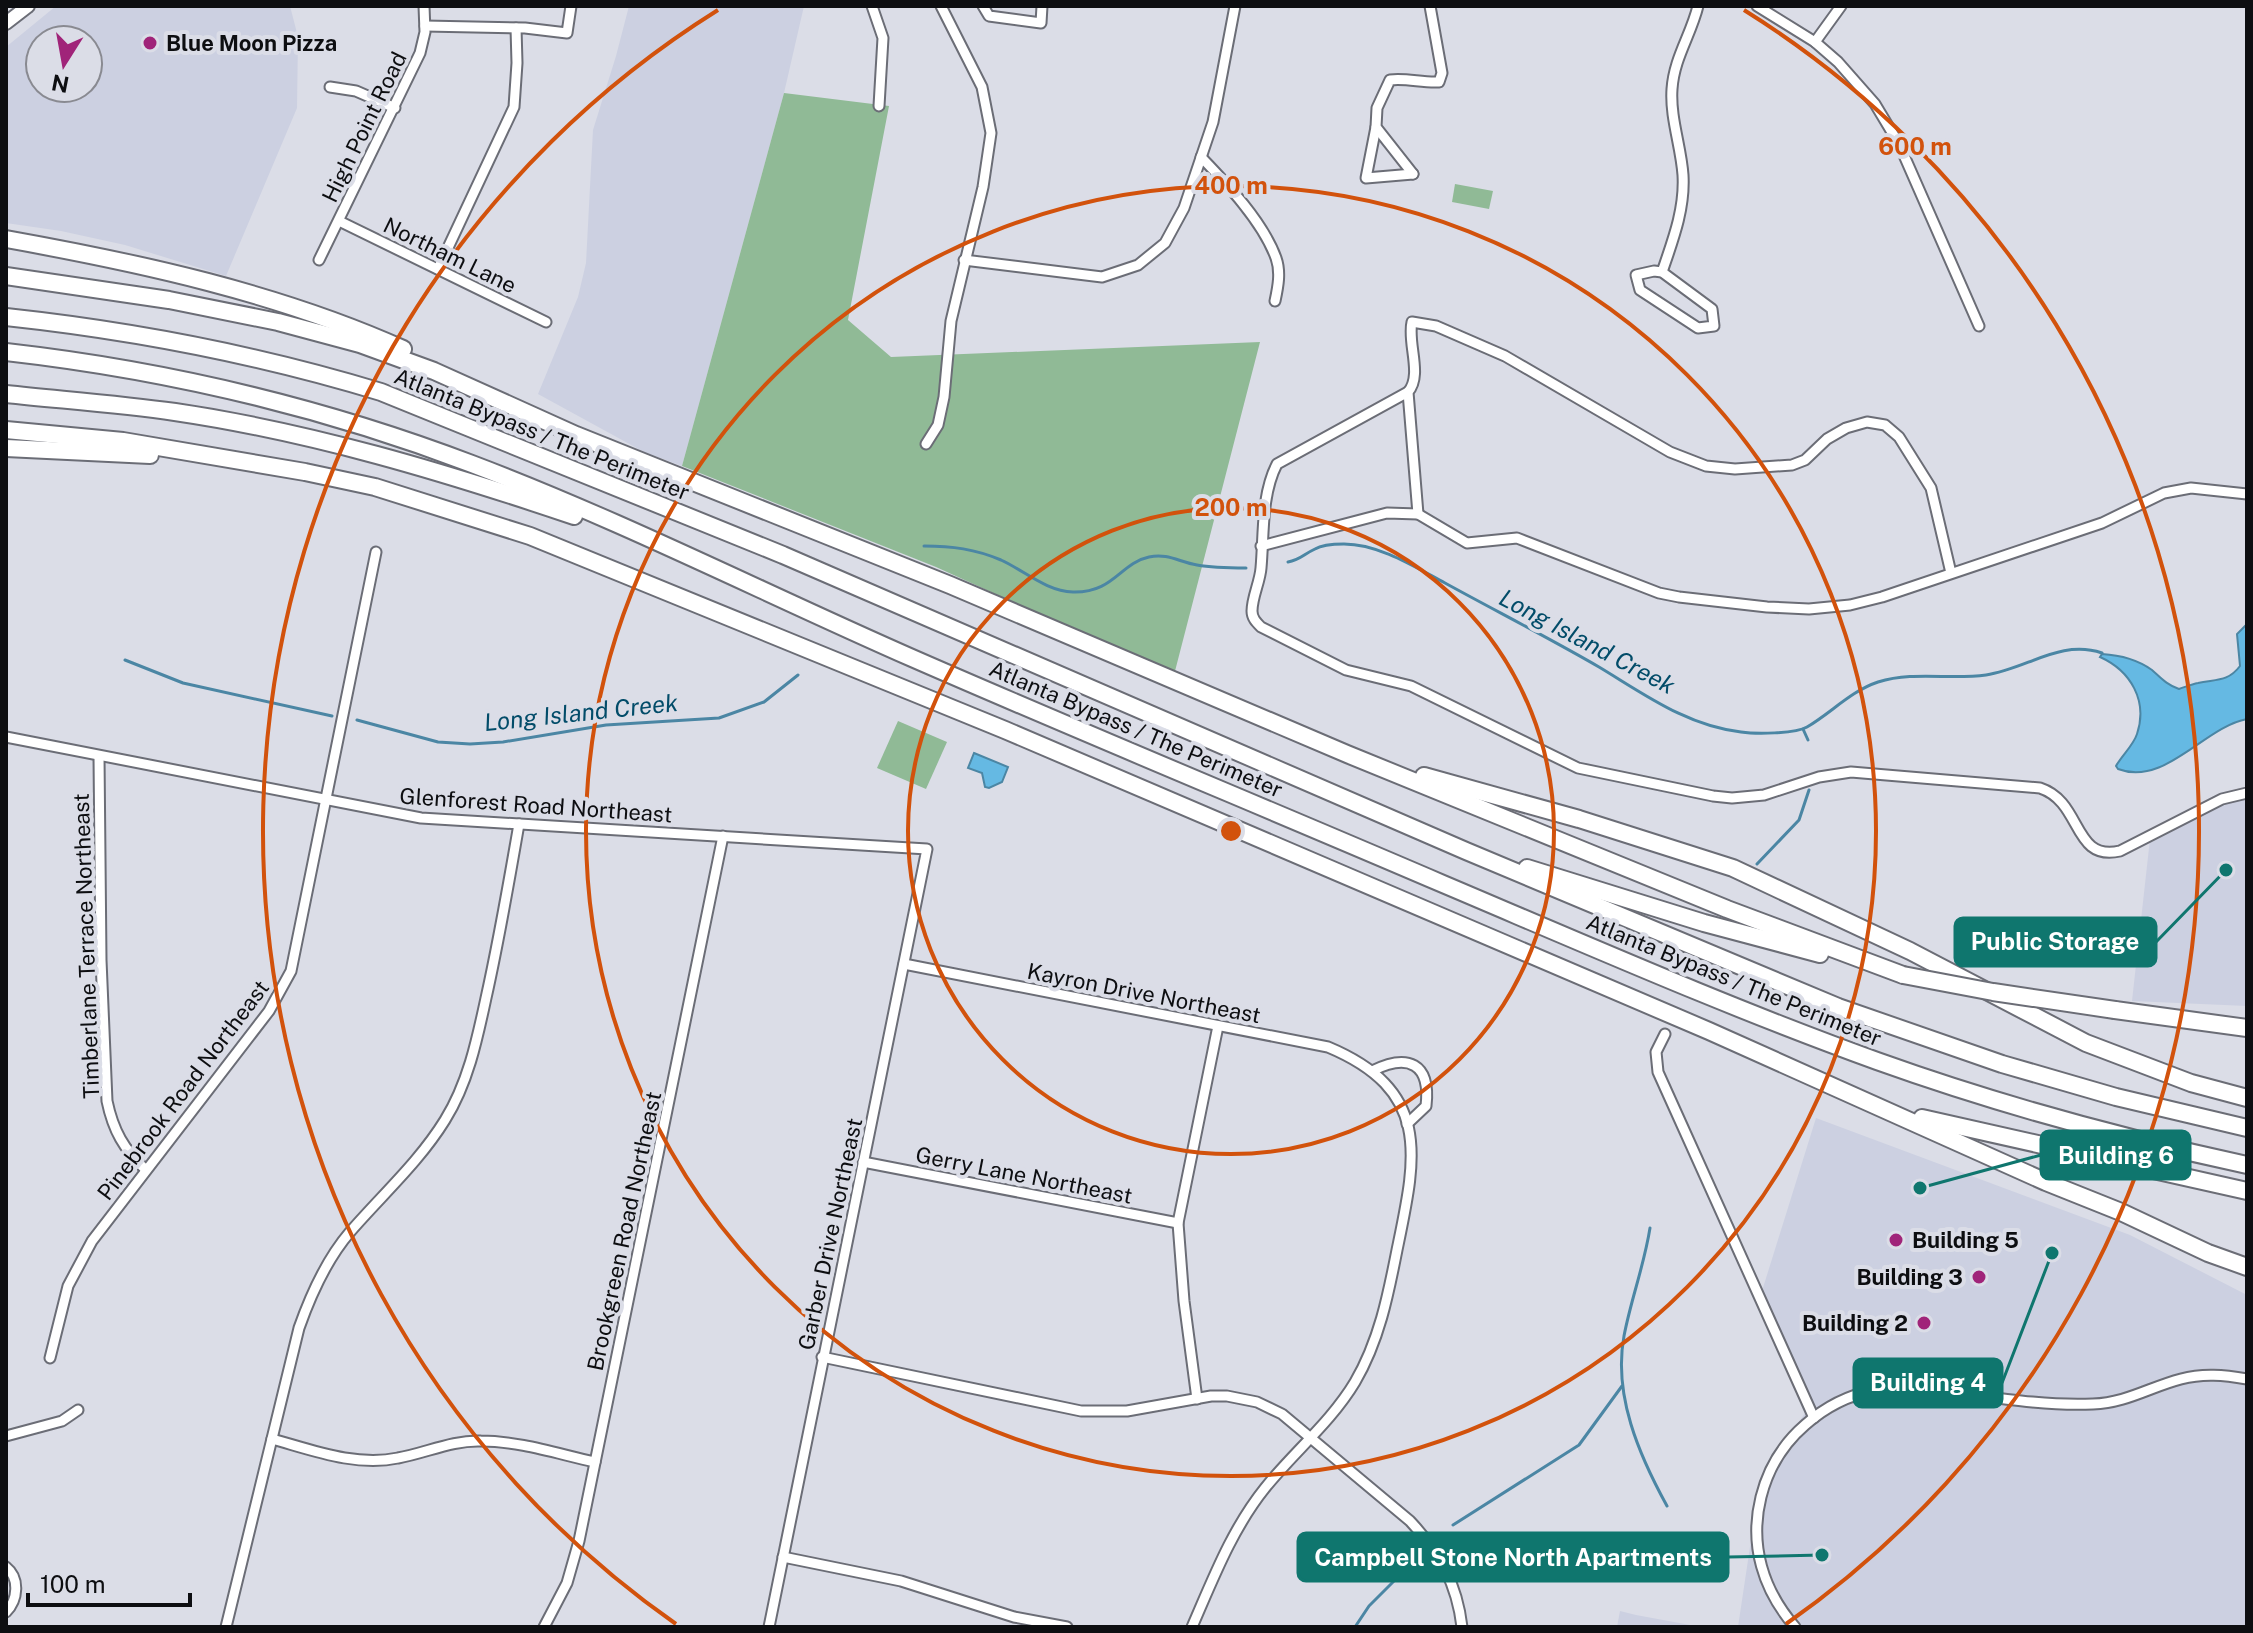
<svg xmlns="http://www.w3.org/2000/svg" width="2253" height="1633" font-family="'Public Sans',sans-serif">
  <rect width="100%" height="100%" fill="#dbdde7"/>
  <g fill="#ccd0e1" fill-rule="evenodd">
    <path d="M56,6h234l8,31 -1,71 -71,168 -101,-31 -64,-14 -55,-8v-176zM40,40h48v48h-48z"/>
    <polygon points="629,6 804,6 784,93 682,466 644,452 538,394 578,297 586,263 593,130 616,56"/>
    <polygon points="2245,790 2247,790 2247,1006 2132,1001 2151,830"/>
    <polygon points="1816,1118 2130,1235 2247,1295 2247,1627 1738,1627 1760,1480 1811,1404 1757,1307"/>
    <polygon points="1620,1611 1636,1615 1701,1627 1617,1627"/>
  </g>
  <g fill="#90ba96">
    <polygon points="784,93 889,106 848,320 891,357 1260,342 1174,675 936,567 682,466"/>
    <polygon points="1455,184 1493,191 1489,209 1452,202"/>
    <polygon points="898,721 947,742 926,789 877,768"/>
  </g>
  <g fill="#65b9e3" stroke="#4b86a4" stroke-width="2">
    <path d="M2247,624v95c-43,8 -82,68 -129,50l-2,-3c6,-11 17,-20 21,-32 11,-33 -6,-63 -37,-77l2,-3c17,1 36,6 50,16 9,8 15,15 27,19 6,-2 13,-5 19,-6 18,-4 30,-1 42,-17l-3,-32z"/>
    <polygon points="974,753 1008,767 1002,782 989,788 985,787 982,773 968,768"/>
  </g>
  <g fill="none" stroke-linecap="round" stroke-linejoin="round">
    <g stroke="#4b86a4" stroke-width="3">
      <path d="M924,546c28,0 51,3 77,14 24,11 45,31 72,32 41,1 47,-29 76,-35 19,-4 30,5 48,8 16,3 32,3 49,3"/>
      <path d="M1288,562c12,-2 16,-8 27,-13 8,-5 20,-5 29,-5 35,0 71,23 101,39 51,28 104,55 154,84 45,27 88,59 142,65 14,2 54,2 66,-5 24,-14 44,-36 71,-45 36,-11 72,-2 108,-7 41,-6 74,-36 116,-22"/>
      <polyline points="125,660 183,683 332,716"/>
      <polyline points="357,720 438,742 470,744 503,742 606,725 719,718 764,702 798,675"/>
      <polyline points="1803,729 1808,740"/>
      <polyline points="1757,864 1799,820 1809,790"/>
      <path d="M1650,1228c-6,38 -19,71 -26,108 -11,59 15,119 43,170"/>
      <polyline points="1453,1525 1579,1445 1622,1386"/>
      <polyline points="1355,1627 1369,1606 1404,1571"/>
    </g>
    <g stroke="#6b6d76" stroke-width="13">
      <g id="minor">
        <polyline points="872,6 883,38 879,106"/>
        <polyline points="983,6 989,16 1041,23 1042,6"/>
        <polyline points="1757,6 1815,42 1838,62 1875,104 1899,144 1979,326"/>
        <polyline points="425,26 525,28 567,33 571,6"/>
        <polyline points="1815,42 1841,6"/>
        <polyline points="330,87 356,91 395,108"/>
        <polyline points="1376,127 1366,178 1413,174"/>
        <path d="M1201,157c26,27 62,65 75,101 5,14 2,29 -1,43"/>
        <path d="M1413,174l-37,-47 1,-19 13,-28c17,-2 32,3 49,2l3,-9 -12,-67"/>
        <polyline points="339,221 546,322"/>
        <polyline points="319,260 420,53 425,32 424,6"/>
        <polyline points="964,260 1102,277 1138,265 1165,243 1184,208 1213,122 1235,6"/>
        <polyline points="438,269 514,107 517,63 516,28"/>
        <polygon points="1654,271 1662,272 1712,309 1714,326 1698,328 1640,290 1636,275"/>
        <path d="M1662,272c11,-32 23,-63 21,-97 -2,-29 -13,-57 -11,-86 2,-31 19,-54 26,-83"/>
        <path d="M1408,392l-131,72c-16,31 -13,71 -16,104 -1,14 -9,29 -9,43 0,7 4,11 9,16l85,43 65,16 167,82 135,28 19,2 32,-3 55,-18 32,-5 189,16c43,14 32,74 80,63l102,-52 25,-6"/>
        <polyline points="926,444 938,425 944,397 951,321 983,187 991,133 982,87 941,6"/>
        <path d="M1418,514l-10,-122c15,-17 -1,-49 4,-70l24,4 69,30 165,96 36,14 29,3 57,-4 13,-5 22,-21 19,-11 21,-6 18,3 14,12 32,51 20,85"/>
        <polyline points="1261,546 1387,513 1418,514 1467,543 1517,538 1659,593 1679,597 1767,607 1809,609 1850,605 1882,597 2102,523 2164,493 2191,488 2247,494"/>
        <polyline points="6,737 421,818 927,849 769,1627"/>
        <path d="M99,756l2,204 6,141c6,29 17,49 39,69"/>
        <path d="M904,964l424,83c105,44 88,111 69,203 -9,46 -18,91 -42,132 -24,40 -61,70 -90,106 -33,41 -52,91 -73,139"/>
        <polyline points="1665,1034 1656,1052 1658,1072 1814,1418"/>
        <path d="M1372,1071c36,-18 59,-8 54,35l-19,18"/>
        <polyline points="863,1162 1178,1223"/>
        <path d="M822,1357l259,54h46l84,-15h16l30,6 25,12 128,107c30,32 47,63 52,106"/>
        <polyline points="50,1358 68,1286 92,1241 269,1011 291,971 376,552"/>
        <polyline points="1197,1399 1184,1301 1178,1223 1218,1026"/>
        <polyline points="6,1436 62,1421 78,1410"/>
        <path d="M272,1439c40,11 84,28 126,19 28,-5 54,-18 83,-17 38,0 77,13 114,21"/>
        <polyline points="783,1557 901,1581 1014,1617 1067,1627"/>
        <path d="M6,1567c14,11 12,33 0,45"/>
        <path d="M226,1627l73,-299c12,-34 27,-68 51,-96 33,-38 69,-70 95,-112 23,-37 32,-80 41,-122 13,-58 23,-116 33,-174"/>
        <polyline points="544,1627 567,1583 579,1541 723,836"/>
        <path d="M1795,1627c-32,-37 -46,-82 -34,-130 7,-28 22,-53 44,-72 19,-17 44,-30 70,-35 28,-6 57,0 85,3 44,6 89,13 133,11 33,-1 57,-17 88,-25 22,-6 43,-4 66,0"/>
      </g>
    </g>
    <g stroke="#6b6d76" stroke-width="16">
      <polyline id="secondary" points="6,23 28,6"/>
    </g>
    <g stroke="#6b6d76" stroke-width="20">
      <g id="motorway">
        <path d="M6,239c134,24 272,54 397,110"/>
        <polyline points="6,276 169,300 278,322 360,344 434,371 576,435 950,585 1347,754 1727,909 1903,975"/>
        <path d="M6,317c130,14 250,37 375,75l402,163 683,296 372,156 164,57 114,33 131,31"/>
        <path d="M6,352c159,18 316,55 466,112 148,56 294,130 440,194 176,77 354,150 531,226 144,61 287,124 434,177 120,43 245,77 370,104"/>
        <path d="M6,394c56,6 113,10 169,18 136,20 269,60 399,104"/>
        <polyline points="6,430 123,441 305,472 375,487 530,536 1005,730 1709,1031 2046,1182 2121,1212 2208,1253 2247,1267"/>
        <polyline points="6,448 150,455"/>
        <polyline points="1424,776 1579,819 1733,868 1910,951 2086,1043 2191,1083 2247,1098"/>
        <polyline points="1527,868 1704,923 1820,954"/>
        <polyline points="2115,1010 2247,1028"/>
        <polyline points="1922,1118 2247,1191"/>
      </g>
    </g>
    <use href="#minor" stroke="#fff" stroke-width="9"/>
    <use href="#secondary" stroke="#fff" stroke-width="12"/>
    <use href="#motorway" stroke="#fff" stroke-width="16"/>
    <g stroke="#6b6d76" stroke-width="20" stroke-linecap="butt">
      <polyline id="motorway-bridge" points="1903,975 1993,992 2115,1010"/>
    </g>
    <use href="#motorway-bridge" stroke="#fff" stroke-width="16"/>
  </g>
  <g fill="none" stroke="#d2520c" stroke-width="4">
    <circle cx="1231" cy="831" r="323"/>
    <circle cx="1231" cy="831" r="645"/>
    <path d="M676 1624A968 968 0 0 1 718 10M1744 10A968 968 0 0 1 1786 1624"/>
  </g>
  <g fill="#a02479" stroke="#dbdde7" stroke-width="3">
    <circle cx="150" cy="43" r="8"/>
    <circle cx="1896" cy="1240" r="8"/>
    <circle cx="1979" cy="1277" r="8"/>
    <circle cx="1924" cy="1323" r="8"/>
  </g>
  <g text-anchor="middle" stroke-width="8" stroke-linejoin="round" paint-order="stroke">
    <g font-size="22" font-weight="bold" fill="#0d0e11" stroke="#dbdde7" text-anchor="start">
      <text x="166" y="51">Blue Moon Pizza</text>
      <text x="1912" y="1248">Building 5</text>
      <text x="1963" y="1285" text-anchor="end">Building 3</text>
      <text x="1908" y="1331" text-anchor="end">Building 2</text>
    </g>
    <g font-size="22" fill="#0d0e11" stroke="#dbdde7">
      <text transform="translate(364 127) rotate(-64)" y="8">High Point Road</text>
      <text transform="translate(450 255) rotate(26)" y="8">Northam Lane</text>
      <text transform="translate(542 434) rotate(22)" y="8">Atlanta Bypass / The Perimeter</text>
      <text transform="translate(1136 729) rotate(23)" y="8">Atlanta Bypass / The Perimeter</text>
      <text transform="translate(536 805) rotate(4)" y="8">Glenforest Road Northeast</text>
      <text transform="translate(86 946) rotate(-92)" y="8">Timberlane Terrace Northeast</text>
      <text transform="translate(1734 980) rotate(22)" y="8">Atlanta Bypass / The Perimeter</text>
      <text transform="translate(1144 993) rotate(11)" y="8">Kayron Drive Northeast</text>
      <text transform="translate(183 1090) rotate(-53)" y="8">Pinebrook Road Northeast</text>
      <text transform="translate(1024 1175) rotate(11)" y="8">Gerry Lane Northeast</text>
      <text transform="translate(624 1231) rotate(-78)" y="8">Brookgreen Road Northeast</text>
      <text transform="translate(830 1234) rotate(-78)" y="8">Garber Drive Northeast</text>
    </g>
    <g font-size="24" font-style="italic" fill="#024c69" stroke="#dbdde7">
      <text transform="translate(1587 642) rotate(28)" y="8">Long Island Creek</text>
      <text transform="translate(581 713) rotate(-6)" y="8">Long Island Creek</text>
    </g>
  </g>
  <circle cx="1231" cy="831" r="12" fill="#d2520c" stroke="#dbdde7" stroke-width="4"/>
  <g font-size="24" text-anchor="middle" font-weight="bold" fill="#d2520c" stroke="#dbdde7" stroke-width="8" stroke-linejoin="round" paint-order="stroke">
    <text x="1915" y="155">600 m</text>
    <text x="1231" y="194">400 m</text>
    <text x="1231" y="516">200 m</text>
  </g>
  <path fill="none" stroke="#0f766e" stroke-width="3" d="M2226 870L2156 942M1920 1188L2041 1155M2052 1253L2002 1383M1822 1555L1728 1557"/>
  <g fill="#0f766e" stroke="#dbdde7" stroke-width="3">
    <circle cx="2226" cy="870" r="8"/>
    <circle cx="1920" cy="1188" r="8"/>
    <circle cx="2052" cy="1253" r="8"/>
    <circle cx="1822" cy="1555" r="8"/>
  </g>
  <g fill="#0f766e" stroke="#0f766e" stroke-width="3">
    <rect x="1955" y="918" width="201" height="48" rx="8"/>
    <rect x="2041" y="1131" width="149" height="48" rx="8"/>
    <rect x="1854" y="1359" width="148" height="48" rx="8"/>
    <rect x="1298" y="1533" width="430" height="48" rx="8"/>
  </g>
  <g font-size="24" text-anchor="middle" font-weight="bold" fill="#fff">
    <text x="2055" y="950">Public Storage</text>
    <text x="2116" y="1164">Building 6</text>
    <text x="1928" y="1391">Building 4</text>
    <text x="1513" y="1566">Campbell Stone North Apartments</text>
  </g>
  <rect width="2253" height="1633" fill="none" stroke="#0d0e11" stroke-width="16"/>
  <g transform="translate(64 64) rotate(191)"><circle r="38" fill="#dbdde7" stroke="#898a91" stroke-width="2"/>
  <path d="M0-6L14 30L0 20L-14 30Z" fill="#a02479"/>
  <text y="-12" font-size="22" font-weight="bold" text-anchor="middle" fill="#0d0e11">N</text>
  </g>
  <path d="M28 1593v12h162v-12" fill="none" stroke="#0d0e11" stroke-width="4"/>
  <text x="40" y="1593" font-size="24" fill="#0d0e11" stroke="#dbdde7" stroke-width="6" paint-order="stroke">100 m</text>
</svg>
